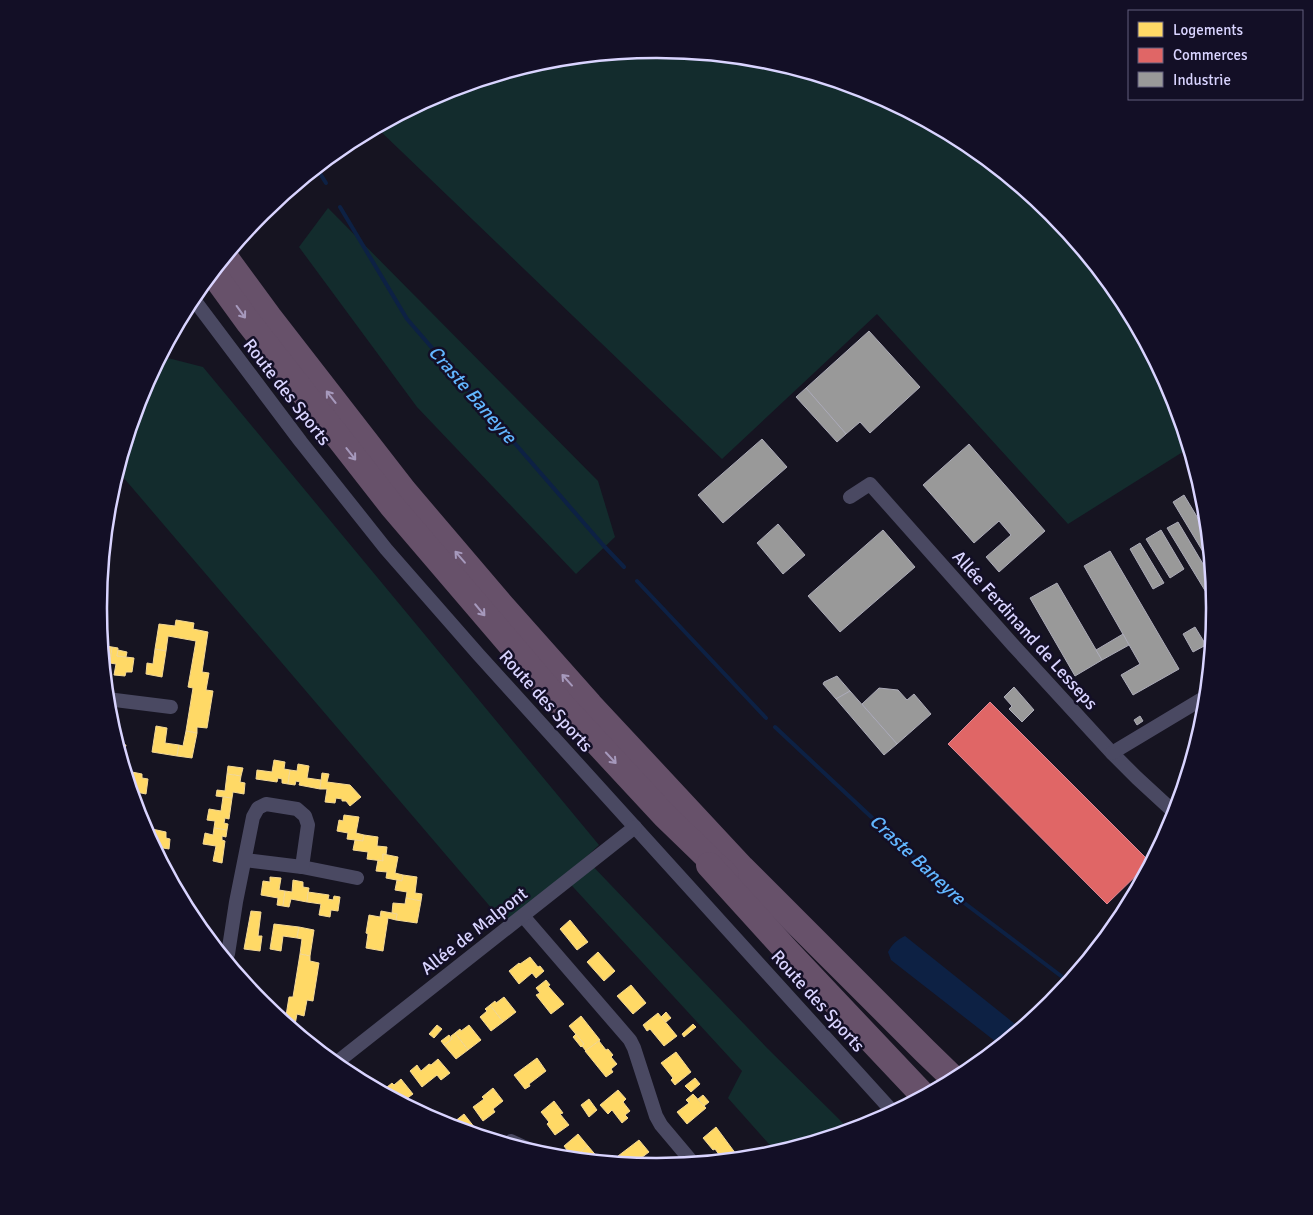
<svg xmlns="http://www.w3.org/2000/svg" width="1313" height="1215" font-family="Signika,sans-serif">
  <rect width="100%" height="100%" fill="#161421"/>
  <g fill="#132c2d">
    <polygon points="657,49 766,60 871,91 967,143 1052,213 1121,297 1173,394 1189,448 1068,524 877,314 722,459 376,127 443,91 548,59"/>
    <polygon points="328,208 598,481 615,537 576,574 417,407 299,247"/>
    <polygon points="160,356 203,367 599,845 585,858 767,1048 850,1130 776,1152 728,1098 742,1071 563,876 505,924 117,470 140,393"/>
  </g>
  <path fill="#0d2144" d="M905,936l115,92 -20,17 -109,-85 -3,-8c4,-8 9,-12 17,-16z"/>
  <g fill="#ffd966" stroke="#f4d894">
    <polygon points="108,503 112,503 110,518 107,517"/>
    <polygon points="103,556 107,557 106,568 102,568"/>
    <polygon points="176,620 194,623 193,629 208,632 202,672 209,673 206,690 213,691 207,728 197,727 197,733 186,731 193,688 188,687 196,641 168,636 166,651 155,649 159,624 175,626"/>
    <polygon points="106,646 112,647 110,663 104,662 103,664 102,653 105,654"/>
    <polygon points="112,647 118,648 117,656 134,658 132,672 126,672 125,676 114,675 116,664 110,663"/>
    <polygon points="155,649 166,651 162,677 146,674 147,663 153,664"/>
    <polygon points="118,650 127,652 126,657 117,656"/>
    <polygon points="156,726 167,728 165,743 179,745 177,756 152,752"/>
    <polygon points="186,731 197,733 192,758 177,756 179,745 183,746"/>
    <polygon points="118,744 126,745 124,752 119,752"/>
    <polygon points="274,760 285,762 284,769 290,770 288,784 282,783 282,779 278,778 277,782 256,779 257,770 272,772"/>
    <polygon points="298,764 309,766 307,778 321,780 320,789 299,785 300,782 296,781 295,785 288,784 290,770 297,771"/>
    <polygon points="228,766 243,768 241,776 227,774"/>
    <polygon points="132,772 142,774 142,778 148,779 146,794 131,791 129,783 130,783"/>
    <polygon points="322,773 329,774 327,782 350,785 361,797 350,806 346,801 342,801 342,799 336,798 335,803 325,802 327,789 320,789"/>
    <polygon points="227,774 241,776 240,782 245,783 244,794 233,792 232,798 216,796 217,790 225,791"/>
    <polygon points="223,797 232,798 229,819 225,818 224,823 228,824 227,830 214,828 215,821 207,820 209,809 221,811"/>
    <polygon points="344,815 359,817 356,833 364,835 363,841 347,839 348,833 337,831 339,820 343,821"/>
    <polygon points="214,828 227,830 226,837 222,836 222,840 225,841 222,863 213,861 216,846 203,844 205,833 213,835"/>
    <polygon points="152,829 166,832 166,838 170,839 169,849 157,847 157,852 150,840"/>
    <polygon points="364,835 378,837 377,846 387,847 386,855 383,854 383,861 367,859 368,852 353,850 355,840 363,841"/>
    <polygon points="383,854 398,857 395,873 403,875 402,881 386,878 387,872 376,871 378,860 383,861"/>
    <polygon points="403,875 417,877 415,893 422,894 421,901 406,898 407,892 395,890 397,880 402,881"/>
    <polygon points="270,877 281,878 279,890 285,891 283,906 277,905 278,898 261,895 263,881 270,882"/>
    <polygon points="293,880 303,882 303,887 309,888 307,902 291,899 289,907 283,906 285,891 292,892"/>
    <polygon points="308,892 329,895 328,899 333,900 334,896 340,897 338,911 331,910 330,917 319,915 321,904 307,902"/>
    <polygon points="406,898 421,901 417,923 396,920 397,914 392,913 393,903 405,904"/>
    <polygon points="251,911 261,912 258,936 262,936 260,951 244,949"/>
    <polygon points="381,911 397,914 396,920 388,918 383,951 366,948 368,934 366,933 369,915 380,917"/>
    <polygon points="570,920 588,942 577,950 560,929"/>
    <polygon points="274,924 299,927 297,938 283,936 281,951 270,949"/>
    <polygon points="299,927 314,930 310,956 300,954 302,939 297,938"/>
    <polygon points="598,952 615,971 604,981 587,962"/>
    <polygon points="300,954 310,956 310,961 319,963 313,1001 307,1000 304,1016 297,1014 294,1030 285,1022 289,997 293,997"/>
    <polygon points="530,957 538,967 540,966 544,971 536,978 532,973 519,984 509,971 519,963 520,964"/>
    <polygon points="546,980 550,985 548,986 564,1004 551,1014 536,995 540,993 536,988"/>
    <polygon points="631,985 646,1003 633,1014 617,996"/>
    <polygon points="504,997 516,1012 503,1022 490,1005 495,1001 496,1003"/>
    <polygon points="490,1005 503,1022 491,1031 480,1017 487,1011 485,1009"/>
    <polygon points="666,1012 671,1018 666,1022 661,1017"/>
    <polygon points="658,1013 677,1036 664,1046 650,1029 647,1031 643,1025"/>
    <polygon points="581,1016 600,1040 586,1051 582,1046 584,1044 569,1026"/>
    <polygon points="693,1024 696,1027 684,1037 682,1034"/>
    <polygon points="437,1025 442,1029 434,1038 429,1034"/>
    <polygon points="469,1025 481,1040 468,1050 455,1033 460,1029 461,1031"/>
    <polygon points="455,1033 468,1050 456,1059 444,1045 452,1039 451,1036"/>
    <polygon points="576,1034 584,1044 581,1047 573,1037"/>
    <polygon points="449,1035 452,1039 444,1045 441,1041"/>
    <polygon points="599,1041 606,1050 608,1049 613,1055 611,1057 617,1064 611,1069 613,1072 606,1077 585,1051"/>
    <polygon points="676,1052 691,1072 675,1085 671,1080 673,1078 661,1063"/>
    <polygon points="537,1058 546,1071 529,1084 530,1086 525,1089 514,1075"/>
    <polygon points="438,1059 450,1073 441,1080 437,1075 422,1087 410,1071 417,1065 421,1071 429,1064 431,1065"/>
    <polygon points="695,1078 700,1084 691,1092 685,1086"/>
    <polygon points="401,1079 413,1094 402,1102 398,1100 387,1087 392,1083 394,1085"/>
    <polygon points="387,1087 398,1100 384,1092 383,1090"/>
    <polygon points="493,1088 503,1101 493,1109 495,1112 483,1121 473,1107 484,1099 482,1097"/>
    <polygon points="618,1090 626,1099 623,1102 630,1111 625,1115 628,1118 622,1123 612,1110 608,1114 600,1105"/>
    <polygon points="693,1094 706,1108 687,1124 677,1112 689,1103 686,1100"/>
    <polygon points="703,1095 709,1102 704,1106 698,1099"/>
    <polygon points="589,1099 597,1110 589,1117 581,1105"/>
    <polygon points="554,1101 563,1113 560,1114 569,1125 555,1135 547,1124 549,1122 541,1112"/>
    <polygon points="464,1114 475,1128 470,1131 468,1130 467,1131 449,1126"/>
    <polygon points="716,1127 736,1154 728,1159 723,1160 715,1149 713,1150 703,1138"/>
    <polygon points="578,1134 588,1146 574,1158 569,1158 568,1155 570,1154 564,1146"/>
    <polygon points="639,1140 649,1152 633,1164 623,1163 618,1156"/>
    <polygon points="588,1146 599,1159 597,1160 574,1158"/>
  </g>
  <polygon fill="#e06666" stroke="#de8794" points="990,702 1150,862 1107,904 948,744"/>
  <g fill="#999" stroke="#acabb8">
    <polygon points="869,331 920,387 870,433 860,422 846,434 806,388"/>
    <polygon points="175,335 177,339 165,347 170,338"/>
    <polygon points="806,388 846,434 837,442 796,397"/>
    <polygon points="762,439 787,467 723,523 698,495"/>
    <polygon points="969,444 1045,531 999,572 986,557 1011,535 999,521 974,543 923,485"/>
    <polygon points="1184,495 1208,535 1211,565 1173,502"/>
    <polygon points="1178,522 1212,579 1215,607 1167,528"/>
    <polygon points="778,524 805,555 783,574 757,543"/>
    <polygon points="883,530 915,567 840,632 808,596"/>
    <polygon points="1161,530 1184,569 1170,578 1146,539"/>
    <polygon points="1140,543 1164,583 1153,589 1130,549"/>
    <polygon points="1110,551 1179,669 1133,695 1121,675 1140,664 1084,566"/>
    <polygon points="1057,583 1102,660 1075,676 1030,598"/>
    <polygon points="1195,627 1206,645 1193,652 1183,634"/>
    <polygon points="1123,634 1129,645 1102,660 1096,650"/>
    <polygon points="837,676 850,691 836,699 823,684 824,682"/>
    <polygon points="1014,687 1034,710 1022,722 1009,709 1012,706 1004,697"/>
    <polygon points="879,688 898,690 907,700 914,694 931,714 897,744 862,704"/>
    <polygon points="850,691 897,744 884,755 836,699"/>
    <polygon points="1140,716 1143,721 1137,725 1134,720"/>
  </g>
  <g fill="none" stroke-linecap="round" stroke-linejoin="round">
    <g stroke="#0d2144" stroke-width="4">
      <polyline points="316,167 326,183"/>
      <polyline points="340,207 407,319 603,545 624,567"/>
      <polyline points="637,581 766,718"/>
      <polyline points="775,727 959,899 1069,982"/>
    </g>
    <g stroke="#4a4962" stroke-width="14">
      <polyline points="192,297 301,442 386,549 478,654 893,1112"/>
      <polyline points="850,497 870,484 1013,645 1112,753 1137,778 1175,813"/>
      <polyline points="107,699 171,707"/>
      <polyline points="1112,753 1207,696"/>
      <polyline points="302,867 357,878"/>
      <polyline points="523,916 630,1040 634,1048 656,1116 661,1125 693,1163"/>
      <polyline points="224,957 228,954 236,902 253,817 258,808 266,804 297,809 305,816 308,825 302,867 245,860"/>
      <polyline points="336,1063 635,827"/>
      <polyline points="511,1141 533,1151"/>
    </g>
    <g stroke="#67516a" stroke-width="26">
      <polyline points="225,257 269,317 404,491 502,606 590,705 742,868 925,1051 954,1079"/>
      <polyline points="212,272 249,323 392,506 563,706 665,816 726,875"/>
      <polyline points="709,865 787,951 923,1095"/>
    </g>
  </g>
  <defs><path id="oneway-shaft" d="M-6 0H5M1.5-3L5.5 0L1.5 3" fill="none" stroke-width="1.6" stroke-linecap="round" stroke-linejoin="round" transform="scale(1.25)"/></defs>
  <g stroke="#a699bc">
    <use href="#oneway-shaft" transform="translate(241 312) rotate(54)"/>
    <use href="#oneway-shaft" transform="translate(331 397) rotate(-128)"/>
    <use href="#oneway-shaft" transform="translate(351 454) rotate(52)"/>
    <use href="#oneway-shaft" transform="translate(460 557) rotate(-131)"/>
    <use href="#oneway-shaft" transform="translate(480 610) rotate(50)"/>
    <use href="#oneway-shaft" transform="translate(567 680) rotate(-132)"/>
    <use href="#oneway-shaft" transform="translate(611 758) rotate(47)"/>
  </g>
  <g text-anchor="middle" stroke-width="5" stroke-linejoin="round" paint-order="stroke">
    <g font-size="18" fill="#d9d4ff" stroke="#130f26">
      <text transform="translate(287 392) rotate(52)" y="6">Route des Sports</text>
      <text transform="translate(1025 630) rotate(48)" y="6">Allée Ferdinand de Lesseps</text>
      <text transform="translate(546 701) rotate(48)" y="6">Route des Sports</text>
      <text transform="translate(474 931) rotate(-38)" y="6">Allée de Malpont</text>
      <text transform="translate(818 1001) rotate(48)" y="6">Route des Sports</text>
    </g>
    <g font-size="19" font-style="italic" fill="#62b6ff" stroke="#130f26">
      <text transform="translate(473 394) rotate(49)" y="7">Craste Baneyre</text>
      <text transform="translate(918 859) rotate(43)" y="7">Craste Baneyre</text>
    </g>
  </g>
  <path d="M0 0H1313V1215H0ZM656 58H657A549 549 0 0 1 1206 607V609A549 549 0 0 1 657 1158H656A549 549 0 0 1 107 609V607A549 549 0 0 1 656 58Z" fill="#130f26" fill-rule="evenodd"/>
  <path fill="none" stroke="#d9d4ff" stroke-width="2.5" d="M656 58H657A549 549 0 0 1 1206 607V609A549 549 0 0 1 657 1158H656A549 549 0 0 1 107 609V607A549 549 0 0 1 656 58Z"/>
  <rect x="1128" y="10" width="175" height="90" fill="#130f26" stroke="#625e7d"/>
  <rect x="1138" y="22" width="25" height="15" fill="#ffd966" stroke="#625e7d"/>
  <text x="1173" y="35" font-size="15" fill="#d9d4ff">Logements</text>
  <rect x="1138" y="48" width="25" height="15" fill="#e06666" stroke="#625e7d"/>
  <text x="1173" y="60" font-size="15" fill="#d9d4ff">Commerces</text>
  <rect x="1138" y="72" width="25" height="15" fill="#999999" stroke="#625e7d"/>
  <text x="1173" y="85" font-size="15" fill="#d9d4ff">Industrie</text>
</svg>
